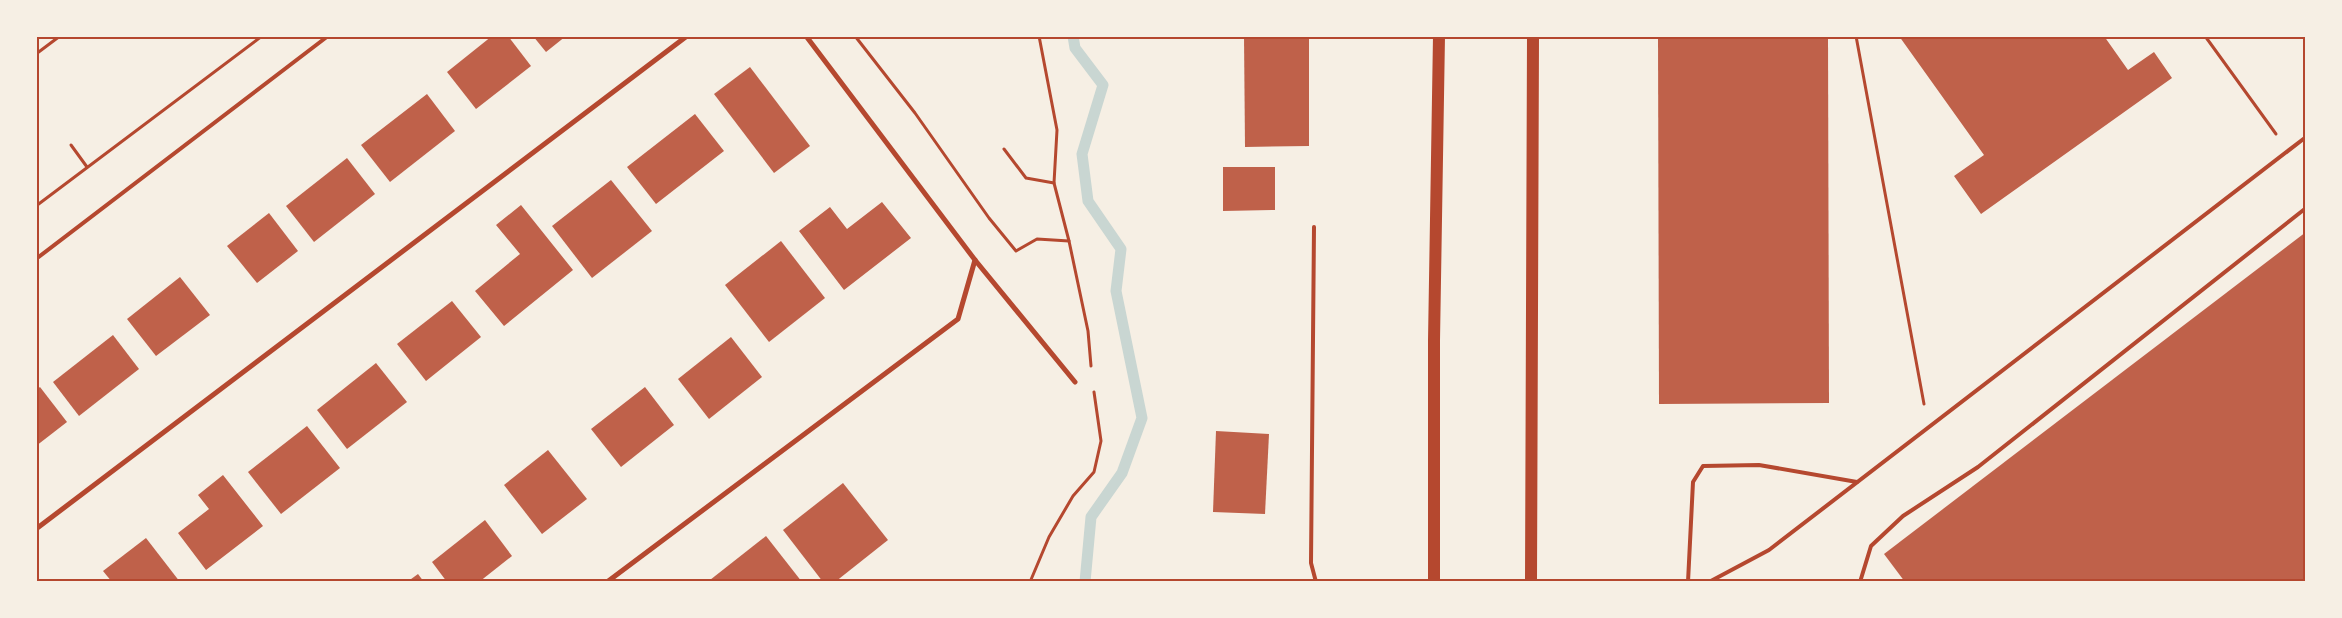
<svg xmlns="http://www.w3.org/2000/svg" width="2342" height="618" font-family="Overpass,sans-serif">
  <rect width="100%" height="100%" fill="#f6efe4"/>
  <g fill="none" stroke-linecap="round" stroke-linejoin="round">
    <polyline stroke="#c9d6d2" stroke-width="11" points="1073,36 1075,48 1103,85 1082,154 1088,201 1121,249 1116,291 1142,418 1122,473 1091,517 1085,582"/>
  </g>
  <g fill="#bf614a">
    <polygon points="492,36 508,36 531,66 476,109 447,72"/>
    <polygon points="533,36 566,36 546,52"/>
    <polygon points="1244,36 1309,36 1309,146 1245,147"/>
    <polygon points="1658,36 1828,36 1829,403 1659,404"/>
    <polygon points="1899,36 2104,36 2128,70 2154,52 2172,78 1981,214 1954,176 1984,155"/>
    <polygon points="750,67 810,146 774,173 714,94"/>
    <polygon points="427,94 455,131 390,182 361,145"/>
    <polygon points="695,114 724,151 656,204 627,167"/>
    <polygon points="347,158 375,194 314,242 286,206"/>
    <polygon points="1223,167 1275,167 1275,210 1223,211"/>
    <polygon points="611,180 652,231 592,278 552,226"/>
    <polygon points="882,202 911,238 844,290 799,231 830,207 847,229"/>
    <polygon points="521,205 573,270 504,326 475,291 520,254 496,225"/>
    <polygon points="269,213 298,251 257,283 227,246"/>
    <polygon points="2306,232 2306,582 1905,582 1884,554"/>
    <polygon points="781,241 825,298 769,342 725,285"/>
    <polygon points="180,277 210,315 156,356 127,319"/>
    <polygon points="452,301 481,337 426,381 397,344"/>
    <polygon points="113,335 139,369 79,416 53,382"/>
    <polygon points="731,337 762,377 709,419 678,379"/>
    <polygon points="376,363 407,402 347,449 317,410"/>
    <polygon points="40,387 67,422 36,446 36,390"/>
    <polygon points="645,387 674,425 621,467 591,429"/>
    <polygon points="307,426 340,468 281,514 248,472"/>
    <polygon points="1216,431 1269,434 1265,514 1213,512"/>
    <polygon points="548,450 587,499 542,534 504,485"/>
    <polygon points="223,475 263,526 206,570 178,533 209,509 198,495"/>
    <polygon points="843,483 888,540 835,582 823,582 783,530"/>
    <polygon points="485,520 512,556 479,582 447,582 432,562"/>
    <polygon points="766,536 802,582 711,582 710,580"/>
    <polygon points="146,538 180,582 112,582 103,571"/>
    <polygon points="418,574 424,582 407,582"/>
  </g>
  <g fill="none" stroke-linecap="round" stroke-linejoin="round">
    <g stroke="#b5482f" stroke-width="3">
      <polyline points="855,36 915,113 989,218 1016,251 1037,239 1069,241 1054,183 1057,130 1039,36"/>
      <polyline points="1856,36 1924,404"/>
      <polyline points="2205,36 2276,134"/>
      <polyline points="36,54 60,36"/>
      <polyline points="71,145 87,167"/>
      <polyline points="1004,149 1026,178 1054,183"/>
      <polyline points="36,206 262,36"/>
      <polyline points="1069,241 1088,331 1091,366"/>
      <polyline points="1030,582 1049,537 1073,496 1094,472 1101,441 1094,392"/>
    </g>
    <g stroke="#b5482f" stroke-width="4">
      <polyline points="1314,227 1311,563 1316,582"/>
      <polyline points="36,259 328,36"/>
      <polyline points="1688,582 1693,482 1703,466 1759,465 1857,482"/>
      <polyline points="1709,582 1769,550 2306,137"/>
      <polyline points="1860,582 1871,546 1903,516 1978,467 2306,208"/>
    </g>
    <g stroke="#b5482f" stroke-width="5">
      <polyline points="806,36 975,260 1075,382"/>
      <polyline points="36,529 687,36"/>
      <polyline points="607,582 958,319 975,260"/>
    </g>
    <g stroke="#b5482f" stroke-width="12">
      <polyline points="1434,582 1434,341 1439,36"/>
      <polyline points="1531,582 1533,36"/>
    </g>
  </g>
  <rect width="2342" height="618" fill="none" stroke="#f6efe4" stroke-width="75"/>
  <rect x="38" y="38" width="2266" height="542" fill="none" stroke="#b5482f" stroke-width="2"/>
</svg>
